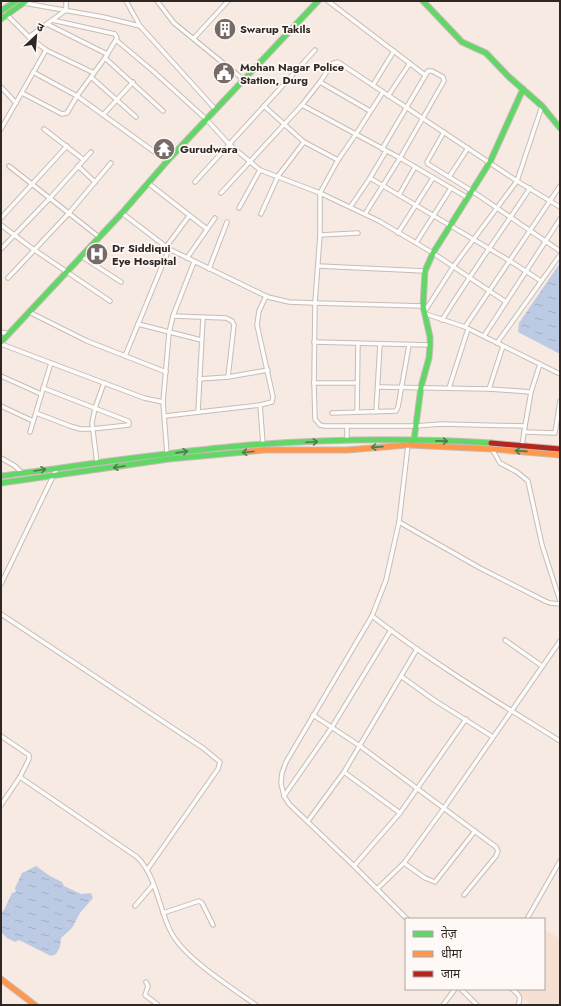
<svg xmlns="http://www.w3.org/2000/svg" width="561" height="1006" font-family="Jost,'Noto Sans Devanagari',sans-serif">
  <defs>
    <pattern id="water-ripples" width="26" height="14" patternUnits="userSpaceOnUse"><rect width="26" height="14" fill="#bccae3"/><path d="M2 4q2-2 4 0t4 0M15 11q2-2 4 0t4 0" fill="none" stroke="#a2aec2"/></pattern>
  </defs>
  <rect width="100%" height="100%" fill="#f7eae3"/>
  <polygon fill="#f6e0d3" points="544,929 560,939 560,1005 532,1005 511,989 544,989"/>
  <g fill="url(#water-ripples)">
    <polygon points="560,263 560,353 558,353 518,332 519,323"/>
    <polygon points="36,866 50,876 62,882 64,886 81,894 91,893 93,898 80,913 72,928 61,938 60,947 56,954 51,956 19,940 15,942 7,938 1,932 1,913 4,910 12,893 16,892 15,888 22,873"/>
  </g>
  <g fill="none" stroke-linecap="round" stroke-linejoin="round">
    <g stroke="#c6bcb7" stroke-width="5.5">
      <g id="street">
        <polyline points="126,1 140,26 216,110"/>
        <polyline points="157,1 174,23 244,80"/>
        <polyline points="328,1 425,75"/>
        <polyline points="24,3 103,17 140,26"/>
        <polyline points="6,14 29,37 46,50 94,73"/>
        <polyline points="47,24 107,54"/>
        <polyline points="29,37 66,10 66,1"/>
        <polyline points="194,38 228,1"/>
        <polyline points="116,40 153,71 207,120 229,144 260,170 320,193 379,221 433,253 506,302"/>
        <polyline points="105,58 163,111"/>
        <polyline points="33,72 77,96 167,161"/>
        <polyline points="91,77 136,117"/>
        <polyline points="320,82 370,111"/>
        <polyline points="373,85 394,51"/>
        <polyline points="1,87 16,103"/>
        <polyline points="383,92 356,134 338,160 320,193 320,235 315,303 314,383 315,419 320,425 324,426 416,426 441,424 525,426 522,445"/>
        <polyline points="22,93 62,114 67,113 77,96 105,58 117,38 115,34 52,20"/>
        <polyline points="388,96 410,63"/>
        <polyline points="302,105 400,158 468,198"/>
        <polyline points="264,106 304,142"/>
        <polyline points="103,115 133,82"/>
        <polyline points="1,129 46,50"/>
        <polyline points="44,129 84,160"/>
        <polyline points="444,132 427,162 428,164 472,191 560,251"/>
        <polyline points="9,166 99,237"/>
        <polyline points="78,166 95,182"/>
        <polyline points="449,177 468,148"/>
        <polyline points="370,178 510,261 541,281"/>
        <polyline points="195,182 315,50"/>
        <polyline points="148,183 207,229"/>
        <polyline points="221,193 302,105 320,82 332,64 334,63 338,62 517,181 560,207"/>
        <polyline points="399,195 415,167"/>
        <polyline points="351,206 370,178 386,151"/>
        <polyline points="239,208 260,170"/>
        <polyline points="122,213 169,249 268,297 289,302 315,303 423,306"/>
        <polyline points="261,214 278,176 304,142 338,160"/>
        <polyline points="365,214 400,158 444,81 443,77 432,71 428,71 382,149"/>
        <polyline points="1,218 67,146"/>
        <polyline points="1,225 33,249 110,301"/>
        <polyline points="398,233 433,178"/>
        <polyline points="320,235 358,233"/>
        <polyline points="416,243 451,188"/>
        <polyline points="166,247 189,216"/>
        <polyline points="1,249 50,198 91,152"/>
        <polyline points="81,256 121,282"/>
        <polyline points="187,258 215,218"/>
        <polyline points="318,266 425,271"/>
        <polyline points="209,269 227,222"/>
        <polyline points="8,278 69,213 111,163"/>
        <polyline points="425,311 453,267 517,181 542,106"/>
        <polyline points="29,312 87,341 166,372"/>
        <polyline points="426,314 465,327 560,374"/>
        <polyline points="173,316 226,318 232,321 234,325 228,377"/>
        <path d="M442,320c28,-45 59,-88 88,-132"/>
        <polyline points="138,324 201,340"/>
        <polyline points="465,327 560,186"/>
        <polyline points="1,332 9,334"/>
        <polyline points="484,336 560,219"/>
        <polyline points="314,342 430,345"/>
        <polyline points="497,343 560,255"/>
        <polyline points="1,344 51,363 30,432"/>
        <polyline points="125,356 169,249"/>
        <polyline points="51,363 144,398 163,402"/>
        <polyline points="1,376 41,394"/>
        <polyline points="199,379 228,377 268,370"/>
        <polyline points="314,383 357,383"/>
        <polyline points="378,387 489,389 531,392"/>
        <polyline points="449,388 468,329"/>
        <polyline points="489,389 503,346"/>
        <polyline points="260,405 263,444"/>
        <polyline points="1,406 33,421"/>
        <polyline points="198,412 203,318"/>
        <polyline points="357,412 358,343"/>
        <polyline points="376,412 380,344"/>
        <polyline points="36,413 70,426 80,429 92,429 129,425 129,422 128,421 43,388"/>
        <polyline points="332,413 396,411 398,407 409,345"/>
        <polyline points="165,416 260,405 272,402 273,397 257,325 259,311 266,296"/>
        <polyline points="525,426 531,392 540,364"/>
        <polyline points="524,432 555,433 560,401"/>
        <polyline points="347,441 347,426"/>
        <polyline points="492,449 500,463 517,472 528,481 542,545 560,601"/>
        <polyline points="167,454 163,402 169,333 173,316 194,262"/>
        <polyline points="1,458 15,466 22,473"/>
        <polyline points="97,463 92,423 95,408 104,383"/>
        <polyline points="399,522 480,568 545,601 550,603 560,604"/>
        <polyline points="1,584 57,468"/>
        <polyline points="1,614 203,748 220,762 218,769 147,870"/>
        <path d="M372,616c59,46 124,85 188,125"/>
        <polyline points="505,640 542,666"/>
        <polyline points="402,677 434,700 493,737"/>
        <polyline points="313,715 360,746 496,847 498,851 496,856 464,895"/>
        <path d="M1,736l28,19v4l-9,18 117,80c20,19 22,54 35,77 14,25 60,54 84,71"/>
        <polyline points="344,772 400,813"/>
        <polyline points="284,796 332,727 391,630"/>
        <polyline points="1,805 20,777"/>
        <polyline points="308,821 344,772 417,649"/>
        <polyline points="404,863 425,878 435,882 475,831"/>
        <polyline points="354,866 400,813 466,719"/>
        <polyline points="377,889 404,863 444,808 560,641"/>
        <polyline points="135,906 153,885"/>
        <polyline points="163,913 199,901 202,903 213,925"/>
        <polyline points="407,919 354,866 289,804 284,796 281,783 282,773 286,762 372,616 386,580 399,522 408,445"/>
        <polyline points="527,919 560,861"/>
        <polyline points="146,982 148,986 145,995 158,1005"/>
        <polyline points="461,989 477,1005"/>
        <path d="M512,989c6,5 10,8 6,16"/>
        <polyline points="443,1005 455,989"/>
      </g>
    </g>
    <g stroke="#c6bcb7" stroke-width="7">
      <g id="fast">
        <polyline points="423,1 462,42 486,53 509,77 542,106 560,128"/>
        <polyline points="1,11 16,1"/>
        <polyline points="1,19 26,1"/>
        <polyline points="1,342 122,213 169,159 318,1"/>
        <polyline points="411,443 414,440 421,387 429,358 430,345 430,337 423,306 425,271 433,253 490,162 523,89"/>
        <path d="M1,476c83,-11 165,-24 249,-31 80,-6 161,-7 241,-2"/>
        <polyline points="1,483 169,459 245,452"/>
      </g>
    </g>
    <g stroke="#c6bcb7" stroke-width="7">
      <g id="slow">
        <polyline points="245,452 264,450 347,450 408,445 492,449 560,455"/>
        <polyline points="1,979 35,1005"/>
      </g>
    </g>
    <g stroke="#c6bcb7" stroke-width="7">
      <polyline id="jam" points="491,443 560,449"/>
    </g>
    <use href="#street" stroke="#fefcfb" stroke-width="3.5"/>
    <use href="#fast" stroke="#63d668" stroke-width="5"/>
    <use href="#slow" stroke="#ff974d" stroke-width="5"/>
    <use href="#jam" stroke="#b3261e" stroke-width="5"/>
  </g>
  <defs><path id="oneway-shaft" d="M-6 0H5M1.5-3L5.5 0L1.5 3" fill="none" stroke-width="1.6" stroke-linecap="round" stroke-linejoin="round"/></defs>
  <g stroke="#4a7e46">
    <use href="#oneway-shaft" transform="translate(442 441) rotate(1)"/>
    <use href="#oneway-shaft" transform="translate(312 442) rotate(-3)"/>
    <use href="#oneway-shaft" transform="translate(377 447) rotate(176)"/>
    <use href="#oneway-shaft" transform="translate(521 451) rotate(-176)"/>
    <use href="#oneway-shaft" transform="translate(182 452) rotate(-8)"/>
    <use href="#oneway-shaft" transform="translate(248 452) rotate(175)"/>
    <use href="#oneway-shaft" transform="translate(119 467) rotate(171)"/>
    <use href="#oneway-shaft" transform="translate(40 470) rotate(-9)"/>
  </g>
  <defs>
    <g id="building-disc" transform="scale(1.15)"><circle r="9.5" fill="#766b66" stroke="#fef9f6"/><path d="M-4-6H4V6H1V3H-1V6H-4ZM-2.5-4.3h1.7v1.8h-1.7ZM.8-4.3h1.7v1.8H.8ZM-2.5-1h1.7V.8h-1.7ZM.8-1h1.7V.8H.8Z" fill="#fff"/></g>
    <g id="civic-disc" transform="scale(1.15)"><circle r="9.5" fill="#766b66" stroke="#fef9f6"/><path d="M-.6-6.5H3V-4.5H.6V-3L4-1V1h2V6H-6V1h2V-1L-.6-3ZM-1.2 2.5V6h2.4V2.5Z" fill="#fff"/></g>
    <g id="temple-disc" transform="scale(1.15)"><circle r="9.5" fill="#766b66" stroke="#fef9f6"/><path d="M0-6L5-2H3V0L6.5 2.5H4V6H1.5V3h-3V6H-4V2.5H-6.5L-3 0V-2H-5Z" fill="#fff"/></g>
    <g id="hospital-disc" transform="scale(1.15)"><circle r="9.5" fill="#766b66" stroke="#fef9f6"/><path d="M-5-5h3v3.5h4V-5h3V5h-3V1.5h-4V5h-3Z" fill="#fff"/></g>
  </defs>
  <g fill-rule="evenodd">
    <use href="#building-disc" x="225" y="29"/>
    <use href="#civic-disc" x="224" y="73"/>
    <use href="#temple-disc" x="164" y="149"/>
    <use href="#hospital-disc" x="97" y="254"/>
  </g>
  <g text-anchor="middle" stroke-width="3.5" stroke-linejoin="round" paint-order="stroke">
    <g font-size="11" font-weight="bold" fill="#302723" stroke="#fef9f6" text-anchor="start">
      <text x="240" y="33">Swarup Takils</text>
      <text x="240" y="71">Mohan Nagar Police<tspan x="240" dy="13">Station, Durg</tspan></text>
      <text x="180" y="153">Gurudwara</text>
      <text x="112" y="252">Dr Siddiqui<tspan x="112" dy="13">Eye Hospital</tspan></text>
    </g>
  </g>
  <rect width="561" height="1006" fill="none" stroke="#302723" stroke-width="4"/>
  <rect x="405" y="918" width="140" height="72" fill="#fef9f6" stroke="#aca5a2"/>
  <rect x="413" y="931" width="20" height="6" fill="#63d668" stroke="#aca5a2"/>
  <text x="441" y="938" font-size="12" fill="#302723">तेज़</text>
  <rect x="413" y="951" width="20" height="6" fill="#ff974d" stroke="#aca5a2"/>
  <text x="441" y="958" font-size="12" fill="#302723">धीमा</text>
  <rect x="413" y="971" width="20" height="6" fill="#b3261e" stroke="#aca5a2"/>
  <text x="441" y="978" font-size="12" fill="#302723">जाम</text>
  <g transform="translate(36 36) rotate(26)" stroke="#fef9f6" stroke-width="3" paint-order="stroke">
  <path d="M0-3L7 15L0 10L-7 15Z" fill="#302723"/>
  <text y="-6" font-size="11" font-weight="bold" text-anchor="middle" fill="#302723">उ</text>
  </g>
</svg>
